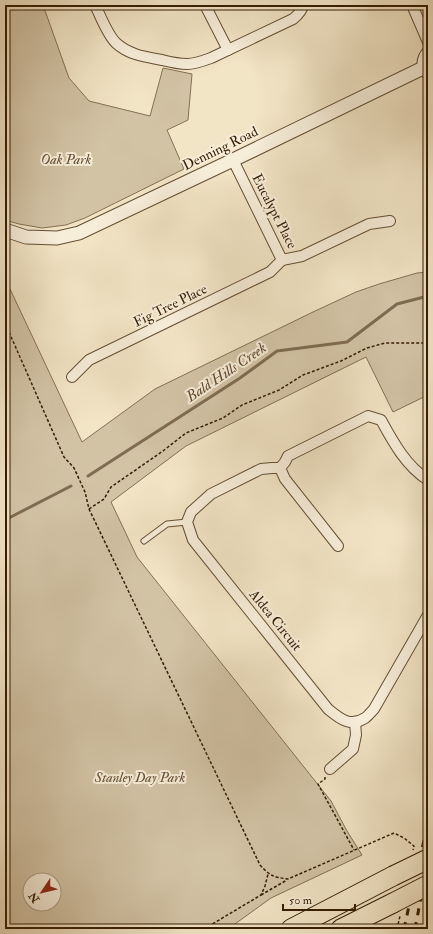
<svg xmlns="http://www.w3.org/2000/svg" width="433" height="934" font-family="'IM FELL Double Pica',serif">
  <rect width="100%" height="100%" fill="#f2e5c6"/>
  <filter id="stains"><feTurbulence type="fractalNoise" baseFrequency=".005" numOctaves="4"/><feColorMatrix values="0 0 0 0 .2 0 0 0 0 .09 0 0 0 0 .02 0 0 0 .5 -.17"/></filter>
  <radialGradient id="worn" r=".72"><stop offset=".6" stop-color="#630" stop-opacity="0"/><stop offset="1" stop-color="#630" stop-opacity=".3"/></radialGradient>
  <g fill="#d2c3a5" stroke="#847054" fill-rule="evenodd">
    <polygon points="5,5 43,5 69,78 89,101 150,116 163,68 192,74 188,120 167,130 184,169 85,218 66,225 42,228 19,224 5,220"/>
    <path d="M428,272v123l-35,17 -27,-55 -180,89 -75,56 26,55 194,244 16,30 15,24 -91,43 -43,31h-223v-637l5,-3 72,153 73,-53 158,-77 43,-20 23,-8 38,-11zM30,880h24v24h-24z"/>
  </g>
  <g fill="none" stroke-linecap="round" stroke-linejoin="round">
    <g stroke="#806c51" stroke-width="3">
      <polyline points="88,476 240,378 277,351 347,342 397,304 428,296"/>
      <polyline points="5,520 71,486"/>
    </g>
    <g stroke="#644f34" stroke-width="7">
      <polyline id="service" points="144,541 167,524 187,522"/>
    </g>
    <g stroke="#644f34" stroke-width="12">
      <g id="minor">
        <path d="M95,5c6,12 12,29 21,38 13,12 30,14 46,17 8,2 16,4 25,4 8,0 16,-3 24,-6l82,-39c5,-4 9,-8 10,-14"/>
        <polyline points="205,5 228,50"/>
        <polyline points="412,5 428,42"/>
        <path d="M428,51c-7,8 -7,16 0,24"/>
        <polyline points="233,160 282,260 302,256 369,224 390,221"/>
        <polyline points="72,377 89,360 270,272 282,260"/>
        <polyline points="280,468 285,479 338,546"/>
        <path d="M428,480c-22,-14 -35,-38 -47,-60l-13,-4 -80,40 -3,6 -5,6h-8l-11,1 -50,25 -20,18 -4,10 6,18 135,169c11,9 22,19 37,9 3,-2 6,-6 9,-9l54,-94"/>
        <polyline points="330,769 353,749 356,735 355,722"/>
      </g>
    </g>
    <g stroke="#644f34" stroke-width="15">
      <polyline id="tertiary" points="5,230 26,237 57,238 79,233 233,160 423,68"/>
    </g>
    <g stroke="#351d04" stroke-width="21">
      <g id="motorway">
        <polyline points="291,929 393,876"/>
        <polyline points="341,929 393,903"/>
      </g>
    </g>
    <g stroke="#351d04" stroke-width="1.5" stroke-dasharray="3 2" stroke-linecap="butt">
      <path d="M5,323l59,134 10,11 11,24 4,17 171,356c10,11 13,12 28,14l106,-46 10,5 10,8 -1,4"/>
      <polyline points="89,509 104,499 111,487 163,451 186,433 223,418 242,405 279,390 303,375 341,361 367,348 385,343 428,343"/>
      <polyline points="325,777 325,779 318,784 354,850"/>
      <polyline points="261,895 287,880"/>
      <polyline points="204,929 261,895 265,886 268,874"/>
      <polyline points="397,929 400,916"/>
    </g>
    <use href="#service" stroke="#f7eeda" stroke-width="5"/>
    <use href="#minor" stroke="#f7eeda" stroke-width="10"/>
    <use href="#tertiary" stroke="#f7eeda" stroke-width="13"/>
    <use href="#motorway" stroke="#f2e5c6" stroke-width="19"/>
    <g stroke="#351d04" stroke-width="3" stroke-dasharray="7 7" stroke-linecap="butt">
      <polyline points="404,929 415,878 428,824"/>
      <polyline points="415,929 428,860"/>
    </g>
    <g stroke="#351d04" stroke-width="21" stroke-linecap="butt">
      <g id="motorway-bridge">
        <polyline points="393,876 428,859"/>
        <polyline points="393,903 428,885"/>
      </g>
    </g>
    <use href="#motorway-bridge" stroke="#f2e5c6" stroke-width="19"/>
  </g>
  <g text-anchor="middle" stroke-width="4" stroke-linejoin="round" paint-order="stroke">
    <g font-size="14" fill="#351d04" stroke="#f7eeda">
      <text transform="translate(220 148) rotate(-26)" y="5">Denning Road</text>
      <text transform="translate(275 211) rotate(63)" y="5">Eucalypt Place</text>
      <text transform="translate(170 305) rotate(-26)" y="5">Fig Tree Place</text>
      <text transform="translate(276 620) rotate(51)" y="5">Aldea Circuit</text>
    </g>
    <g font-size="14" font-style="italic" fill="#644f34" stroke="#f7eeda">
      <text x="66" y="164">Oak Park</text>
      <text x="140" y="782">Stanley Day Park</text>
    </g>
    <g font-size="15" font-style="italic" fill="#614b31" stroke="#f7eeda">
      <text transform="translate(226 372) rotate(-34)" y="5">Bald Hills Creek</text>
    </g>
  </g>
  <rect width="433" height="934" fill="none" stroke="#f2e5c6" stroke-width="20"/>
  <rect x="6" y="6" width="421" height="922" fill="none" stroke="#351d04" stroke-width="2"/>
  <rect x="10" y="10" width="413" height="914" fill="none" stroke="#351d04"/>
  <g transform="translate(42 892) rotate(235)"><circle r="19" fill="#f7eeda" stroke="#a99a84"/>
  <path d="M0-3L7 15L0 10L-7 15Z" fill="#8f2418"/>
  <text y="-6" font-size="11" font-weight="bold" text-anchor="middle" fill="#351d04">N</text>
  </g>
  <path d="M283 904v6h72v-6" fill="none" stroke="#351d04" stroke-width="2"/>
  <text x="289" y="904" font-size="12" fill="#351d04" stroke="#f7eeda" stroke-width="3" paint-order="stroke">50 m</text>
  <rect width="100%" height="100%" filter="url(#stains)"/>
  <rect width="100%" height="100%" fill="url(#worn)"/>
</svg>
